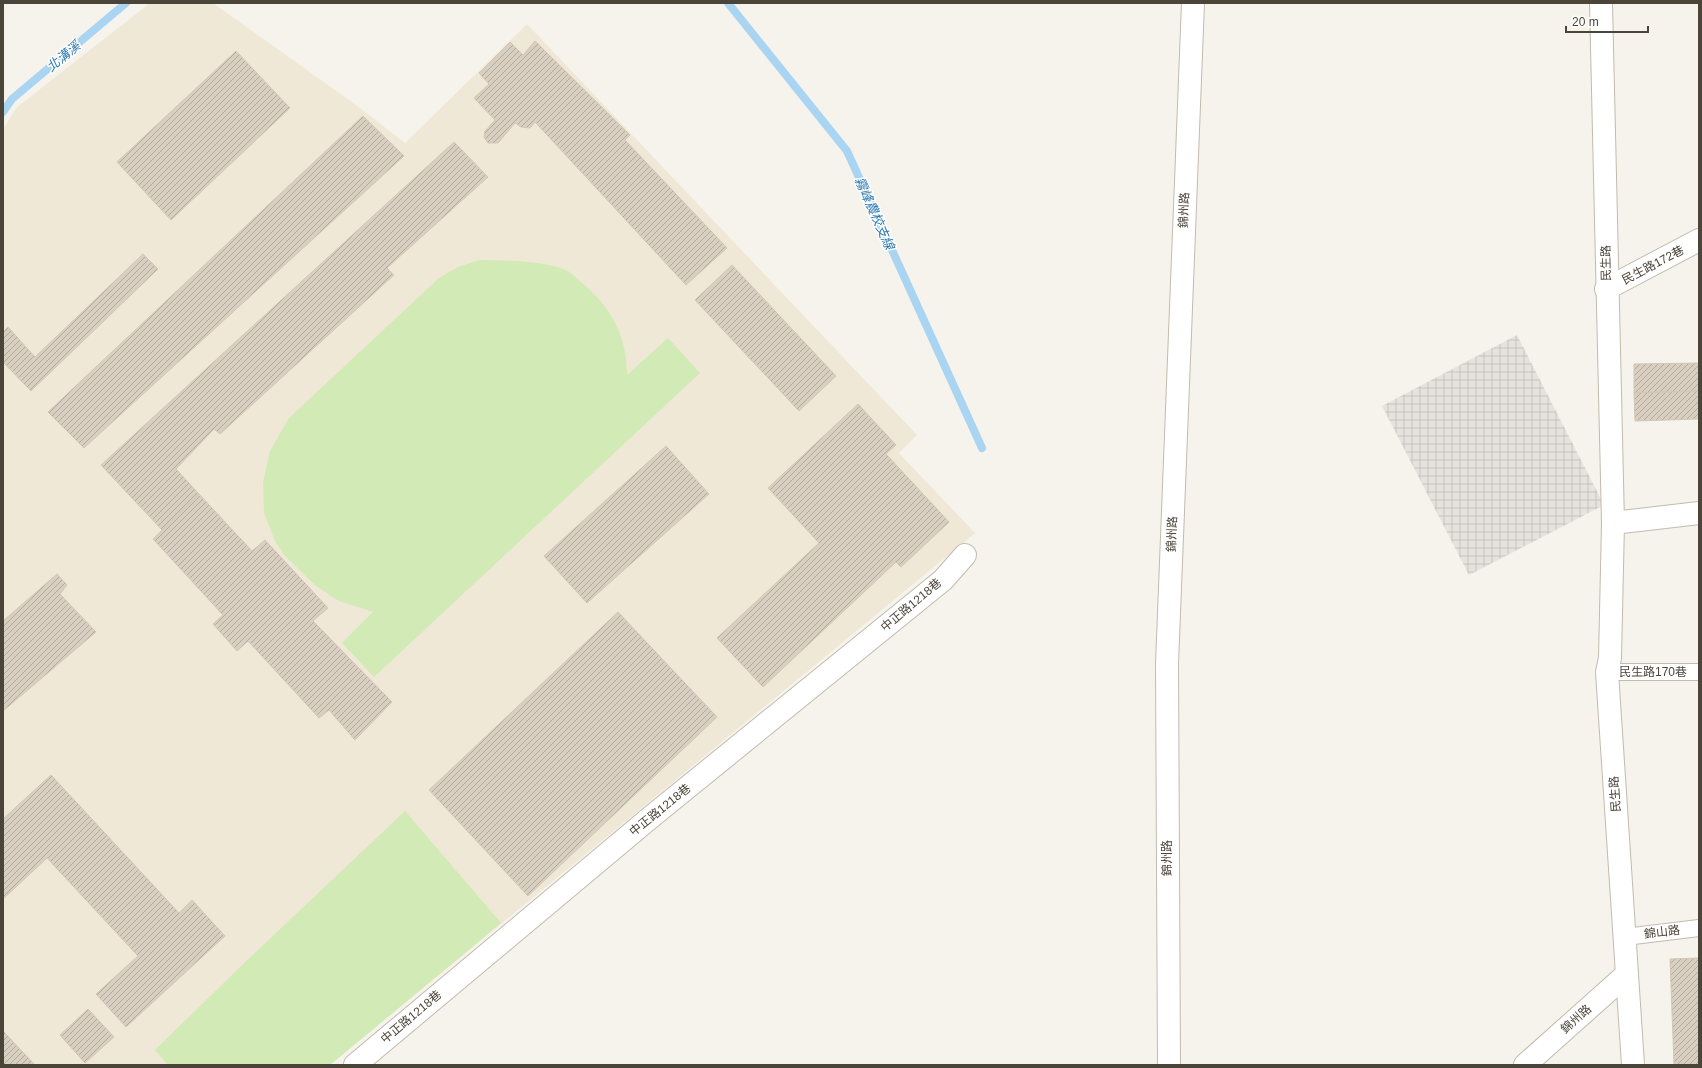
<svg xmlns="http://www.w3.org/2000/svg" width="1702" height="1068" font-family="Arial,'Noto Sans TC',sans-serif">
  <defs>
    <pattern id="industrial-grid" width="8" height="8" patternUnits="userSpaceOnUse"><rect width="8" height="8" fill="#e6e2dd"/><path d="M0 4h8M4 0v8" fill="none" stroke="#c7c3be"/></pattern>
    <pattern id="building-hatch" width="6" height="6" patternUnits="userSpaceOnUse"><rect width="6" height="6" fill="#d8cfc1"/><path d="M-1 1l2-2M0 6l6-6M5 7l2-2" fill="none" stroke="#b1aa9e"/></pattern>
  </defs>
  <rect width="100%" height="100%" fill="#f6f3ec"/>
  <polygon fill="url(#industrial-grid)" points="1517,335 1604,505 1469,575 1382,406"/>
  <polygon fill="#efe8d6" points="150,3 213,3 356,105 405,143 527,24 917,435 899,453 975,533 330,1065 3,1065 3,130 16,108"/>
  <g fill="#d2eab5">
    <path d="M480,260c24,0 66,1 88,11 5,3 9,8 14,12 29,24 45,53 45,92l41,-37 32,35 -326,304 -32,-34 31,-31 -34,-11 -23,-15 -32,-31 -9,-14 -11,-28 -1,-31 7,-31 19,-33 150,-140 19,-11z"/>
    <polygon points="405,811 501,923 330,1065 168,1065 155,1050 238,969"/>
  </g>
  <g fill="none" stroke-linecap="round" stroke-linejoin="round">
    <g stroke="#a9d4f2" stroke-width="8">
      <polyline points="728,3 847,151 982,448"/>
      <polyline points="3,112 12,99 126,3"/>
    </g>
  </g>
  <g fill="url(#building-hatch)" stroke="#d3c7b4">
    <polygon points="535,41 630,135 625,140 727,248 686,285 535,122 530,128 521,127 515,123 498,143 488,143 484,137 485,131 495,120 474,98 489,84 479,73 510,42 523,55"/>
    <polygon points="236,51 290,108 171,220 117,162"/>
    <polygon points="363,116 404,156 84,448 48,412"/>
    <polygon points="454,142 488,177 387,268 394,275 220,434 214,429 176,469 199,494 162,530 101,465"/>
    <polygon points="143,254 158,269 31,391 3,362 3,332 8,327 35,357"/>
    <polygon points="732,265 836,376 799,411 695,300"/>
    <polygon points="1699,363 1699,391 1634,393 1634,364"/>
    <polygon points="1699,391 1699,419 1635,421 1634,393"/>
    <polygon points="858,404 896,445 886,454 949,522 901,567 896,562 763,687 717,638 819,543 768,488"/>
    <polygon points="666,446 709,494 587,603 544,556"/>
    <polygon points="199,494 252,551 265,540 328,608 313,621 392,702 355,740 329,710 319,718 248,641 237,651 213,624 223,615 153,539"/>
    <polygon points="57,574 67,585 60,594 96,632 3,711 3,621"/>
    <polygon points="618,612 717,717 528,896 429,790"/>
    <polygon points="51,775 179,913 192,900 225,936 126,1027 96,994 138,956 47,858 3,899 3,819"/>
    <polygon points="1699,958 1699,1065 1674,1065 1670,959"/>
    <polygon points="88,1009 114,1037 85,1063 60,1035"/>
    <polygon points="3,1031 35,1065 3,1065"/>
  </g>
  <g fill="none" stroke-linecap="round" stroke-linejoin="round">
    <g stroke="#c2bbae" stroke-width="18">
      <g id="service">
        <polyline points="1607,672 1699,672"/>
        <polyline points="1625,937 1699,928"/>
      </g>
    </g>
    <g stroke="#c2bbae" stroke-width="24">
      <g id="minor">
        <polyline points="1606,289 1699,240"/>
        <polyline points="1613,523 1699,513"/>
        <polyline points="355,1065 651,817 943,580 965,555"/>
        <polyline points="1525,1065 1627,974"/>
      </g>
    </g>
    <g stroke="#c2bbae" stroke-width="24">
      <g id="tertiary">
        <polyline points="1601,3 1613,523 1610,658 1607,672 1633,1065"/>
        <polyline points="1169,1065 1167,664 1193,3"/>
      </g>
    </g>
    <use href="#service" stroke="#fff" stroke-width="16"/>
    <use href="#minor" stroke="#fff" stroke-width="22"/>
    <use href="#tertiary" stroke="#fff" stroke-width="22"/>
  </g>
  <g text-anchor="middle" stroke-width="3" stroke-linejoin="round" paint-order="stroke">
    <g font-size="12" fill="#4b4439" stroke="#fff">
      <text transform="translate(1184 210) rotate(-88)" y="4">錦州路</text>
      <text transform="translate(1606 263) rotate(-91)" y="4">民生路</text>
      <text transform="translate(1653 265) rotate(-28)" y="4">民生路172巷</text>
      <text transform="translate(1172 534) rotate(-88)" y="4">錦州路</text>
      <text transform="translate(911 605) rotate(-40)" y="4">中正路1218巷</text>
      <text x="1653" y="676">民生路170巷</text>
      <text transform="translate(1615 794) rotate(-94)" y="4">民生路</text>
      <text transform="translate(660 810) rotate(-39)" y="4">中正路1218巷</text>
      <text transform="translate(1167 858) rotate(-90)" y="4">錦州路</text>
      <text transform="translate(1662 932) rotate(-7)" y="4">錦山路</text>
      <text transform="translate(411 1017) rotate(-40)" y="4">中正路1218巷</text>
      <text transform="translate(1576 1019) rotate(-42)" y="4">錦州路</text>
    </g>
    <g font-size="13" font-style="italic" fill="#2e7ab2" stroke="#fff">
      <text transform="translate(63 56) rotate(-40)" y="5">北溝溪</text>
      <text transform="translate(875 213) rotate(66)" y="5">霧峰農校支線</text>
    </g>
  </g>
  <rect width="1702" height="1068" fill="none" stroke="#4b4439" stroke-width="8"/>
  <path d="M1566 26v6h82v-6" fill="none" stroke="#4b4439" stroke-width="2"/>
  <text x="1572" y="26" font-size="12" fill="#4b4439" stroke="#ffffff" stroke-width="3" paint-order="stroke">20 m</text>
</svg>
